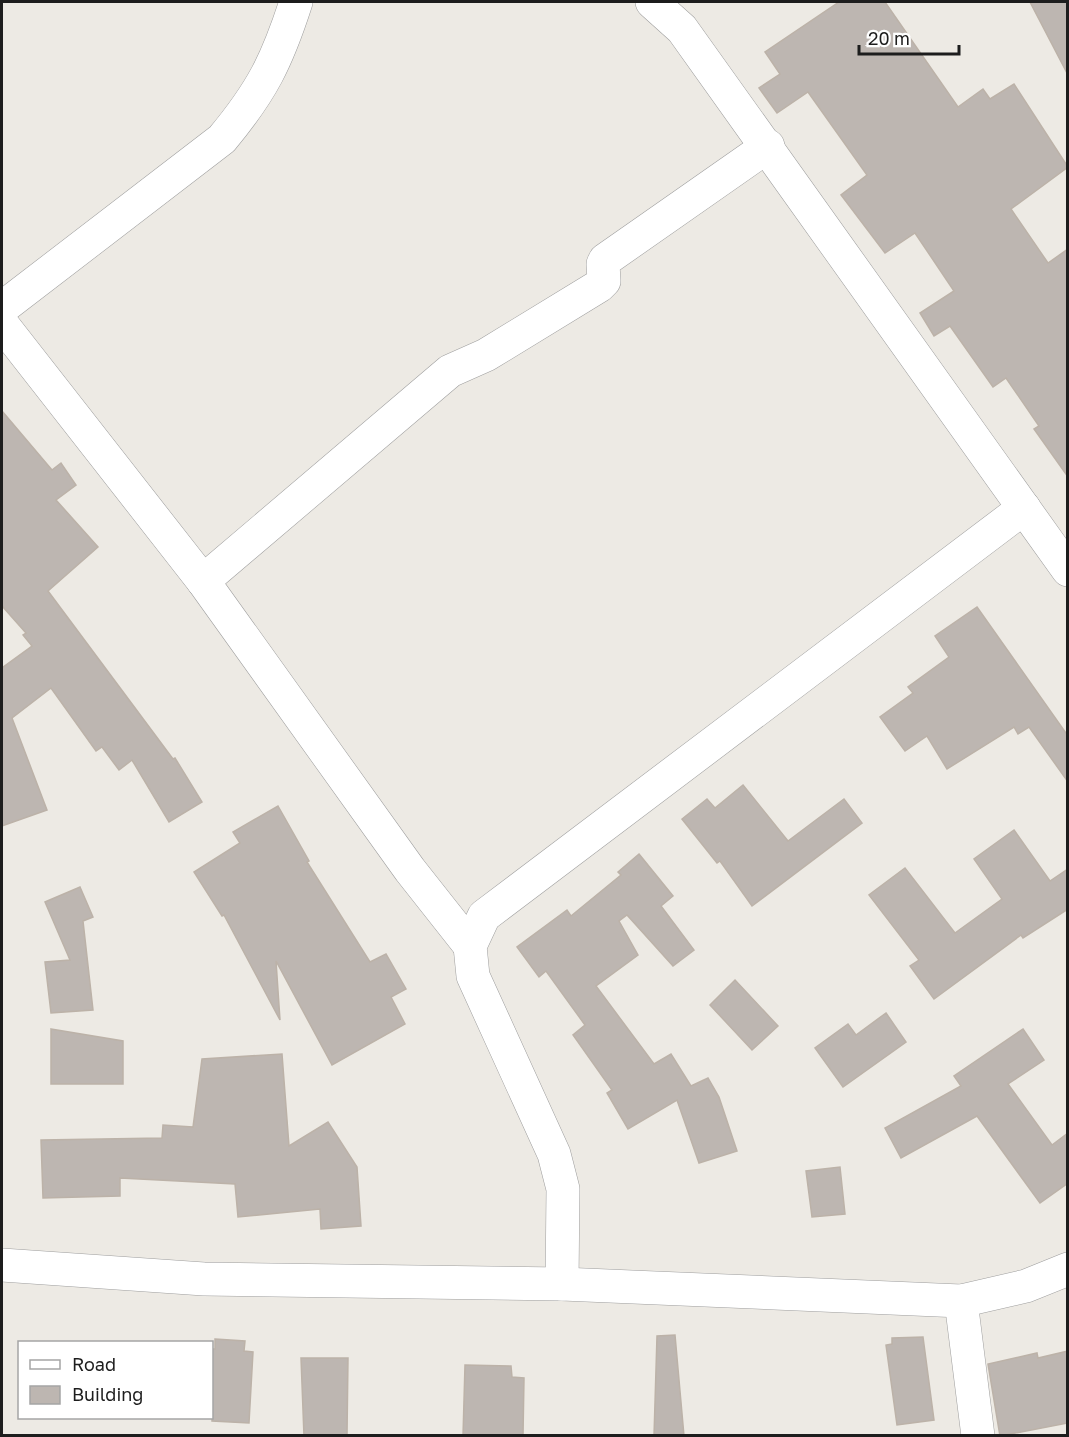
<svg xmlns="http://www.w3.org/2000/svg" width="1069" height="1437" font-family="'Golos Text',sans-serif">
  <rect width="100%" height="100%" fill="#edeae4"/>
  <g fill="#bdb6b1" stroke="#bcb2a8" stroke-width="1.5">
    <polygon points="839,2 885,2 958,107 983,89 990,99 1014,84 1068,167 1011,209 1048,263 1068,249 1068,477 1034,429 1039,426 1006,378 993,387 950,326 934,336 920,313 954,291 915,233 885,253 841,195 867,175 808,92 777,113 759,88 780,74 765,52"/>
    <polygon points="1030,2 1068,2 1068,75"/>
    <polygon points="2,411 52,470 61,463 76,485 56,500 98,547 48,591 173,759 175,758 202,802 169,822 132,760 119,770 102,747 96,751 51,688 12,718 47,810 2,826 2,668 32,646 23,635 26,633 2,606"/>
    <polygon points="977,607 1068,736 1068,782 1029,727 1018,734 1014,727 947,769 927,736 905,751 880,717 913,693 908,687 949,657 935,636"/>
    <polygon points="743,785 788,841 844,799 862,823 752,906 720,861 717,863 682,819 707,799 715,808"/>
    <polygon points="278,806 309,861 307,862 370,962 386,954 406,989 391,997 405,1024 332,1065 276,961 280,1020 224,915 222,916 194,872 240,843 233,832"/>
    <polygon points="1014,830 1050,881 1068,869 1068,909 1023,938 1021,935 934,999 910,966 919,960 869,895 905,868 955,933 1002,899 974,859"/>
    <polygon points="639,854 673,896 661,906 694,950 673,966 627,915 619,921 638,955 596,986 654,1064 671,1054 691,1086 708,1078 719,1097 737,1151 699,1163 677,1100 628,1129 607,1093 612,1090 573,1035 585,1025 546,971 539,977 517,947 567,910 571,916 621,875 618,872"/>
    <polygon points="80,887 93,917 83,921 93,1010 51,1013 45,962 70,960 45,902"/>
    <polygon points="735,980 778,1026 752,1050 710,1005"/>
    <polygon points="886,1013 906,1042 843,1087 815,1048 848,1024 856,1035"/>
    <polygon points="51,1029 123,1041 123,1084 51,1084"/>
    <polygon points="1023,1029 1044,1060 1008,1084 1052,1145 1068,1133 1068,1183 1040,1203 977,1116 901,1158 885,1128 961,1086 954,1076"/>
    <polygon points="282,1054 289,1146 328,1122 357,1167 361,1226 321,1229 320,1209 238,1217 235,1184 120,1178 120,1196 43,1198 41,1140 162,1138 163,1125 193,1127 202,1059"/>
    <polygon points="840,1167 845,1214 812,1217 806,1171"/>
    <polygon points="675,1335 684,1436 654,1436 657,1336"/>
    <polygon points="923,1337 934,1420 897,1425 886,1345 892,1344 892,1338"/>
    <polygon points="215,1339 245,1341 244,1351 253,1352 249,1423 212,1421 212,1349 215,1349"/>
    <polygon points="1068,1351 1068,1423 1000,1436 988,1364 1037,1353 1038,1358"/>
    <polygon points="301,1358 348,1358 347,1436 304,1436"/>
    <polygon points="465,1365 511,1366 512,1377 524,1378 523,1436 463,1436"/>
  </g>
  <g fill="none" stroke-linecap="round" stroke-linejoin="round">
    <g stroke="#9e9e9e" stroke-width="34">
      <g id="minor">
        <polyline points="652,2 682,29 1068,570"/>
        <path d="M2,308l220,-169c40,-48 55,-78 74,-137"/>
        <polyline points="2,324 203,581 410,870 470,946"/>
        <polyline points="203,581 450,371 486,355 599,286 604,281 603,264 605,260 768,146"/>
        <polyline points="2,1265 204,1279 562,1284 961,1301 1026,1286 1068,1269"/>
        <polyline points="562,1284 563,1189 554,1154 473,976 470,946 484,916 1024,508"/>
        <polyline points="961,1301 978,1436"/>
      </g>
    </g>
    <use href="#minor" stroke="#fff" stroke-width="33"/>
  </g>
  <rect width="1069" height="1437" fill="none" stroke="#1d1d1d" stroke-width="6"/>
  <rect x="18" y="1341" width="195" height="78" fill="#ffffff" stroke="#a5a5a5" stroke-width="1.5"/>
  <rect x="30" y="1360" width="30" height="9" fill="#ffffff" stroke="#a5a5a5" stroke-width="1.5"/>
  <text x="72" y="1371" font-size="18" fill="#1d1d1d">Road</text>
  <rect x="30" y="1386" width="30" height="18" fill="#bdb6b1" stroke="#a5a5a5" stroke-width="1.5"/>
  <text x="72" y="1401" font-size="18" fill="#1d1d1d">Building</text>
  <path d="M859 45v9h100v-9" fill="none" stroke="#1d1d1d" stroke-width="3"/>
  <text x="868" y="45" font-size="18" fill="#1d1d1d" stroke="#ffffff" stroke-width="4.5" paint-order="stroke">20 m</text>
</svg>
